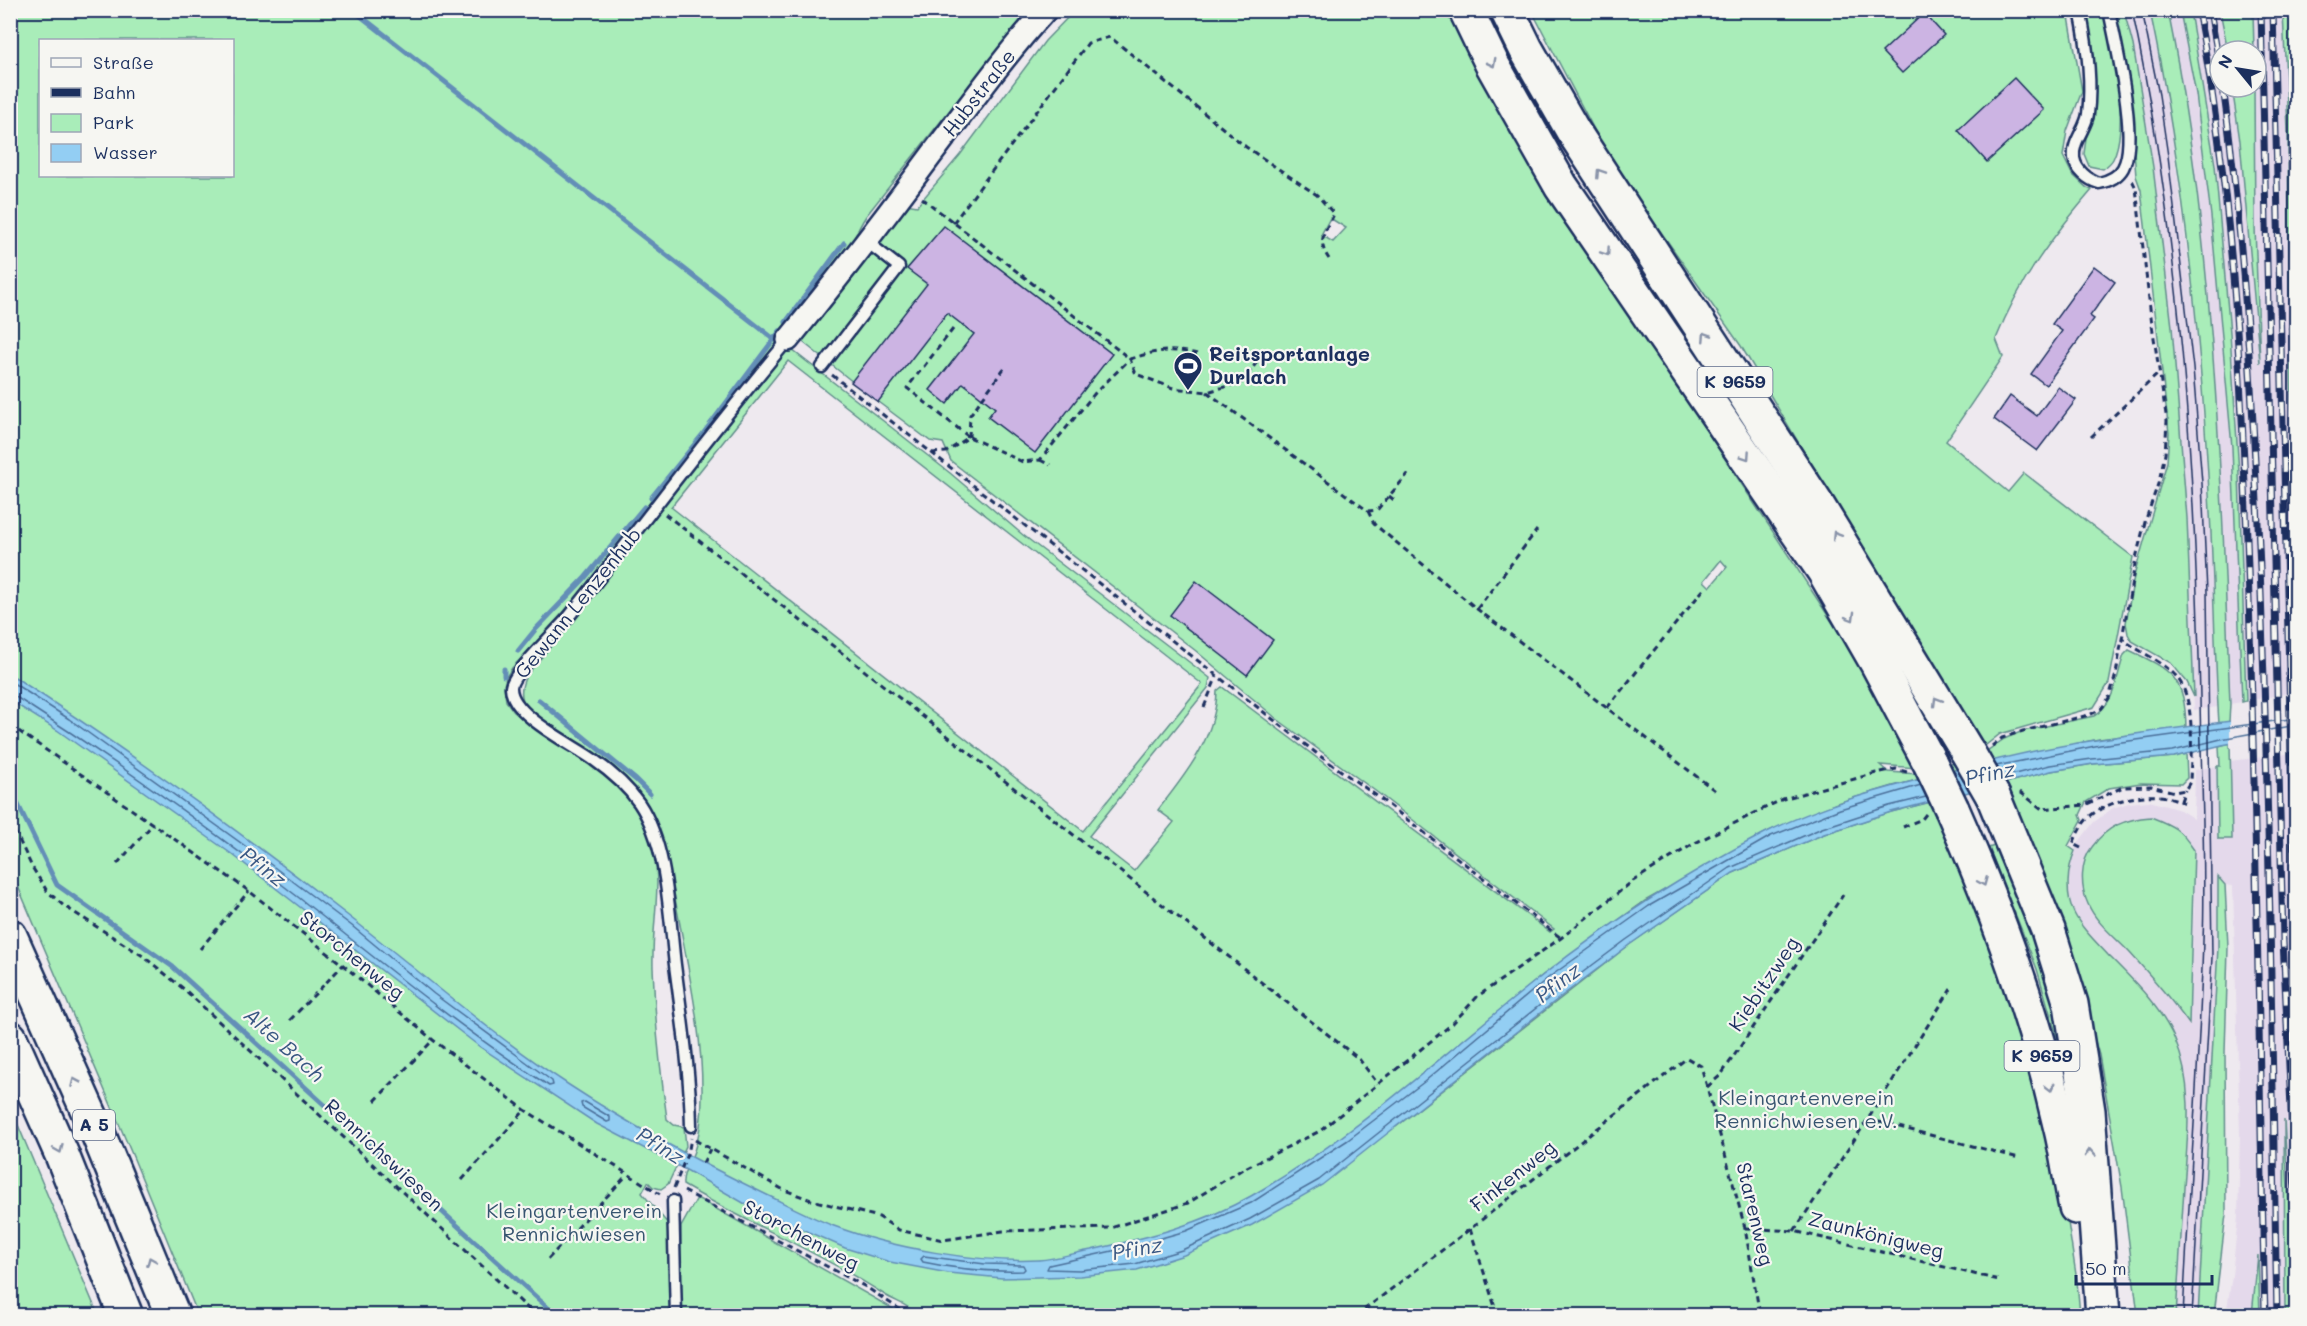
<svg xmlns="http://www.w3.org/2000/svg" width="2307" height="1326" font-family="Mali,sans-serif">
  <rect width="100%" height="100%" fill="#eee9ef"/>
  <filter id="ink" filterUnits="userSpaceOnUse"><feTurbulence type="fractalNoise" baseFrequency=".0167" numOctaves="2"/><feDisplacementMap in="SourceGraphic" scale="12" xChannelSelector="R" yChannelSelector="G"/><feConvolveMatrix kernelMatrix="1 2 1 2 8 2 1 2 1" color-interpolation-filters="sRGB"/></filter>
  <g filter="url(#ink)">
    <g fill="#e4d9eb" fill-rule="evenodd">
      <polygon points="2124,11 2150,11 2167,94 2195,316 2211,532 2218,707 2194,710 2187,518 2172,327 2153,167 2133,45"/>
      <polygon points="2168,11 2180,11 2196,94 2211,216 2232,447 2242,702 2230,704 2220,466 2208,302 2188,124"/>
      <polygon points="2190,11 2220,11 2228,51 2220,51 2220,87 2232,87 2240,141 2260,349 2255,227 2254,87 2256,87 2256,51 2254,51 2253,11 2283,11 2288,130 2296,692 2246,701 2239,473 2230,333 2215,165"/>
      <path d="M2296,753v562l-12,-179 1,179h-25l-2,-54 -6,54h-26l6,-39 6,-59 2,-83 -7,-248 -8,-1 -7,-7v69l-20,369 -22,-1 12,-195 -2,-40 -10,-39 -14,-26 -31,-36 -45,-47 -13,-21 -5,-22 2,-28 8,-18 16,-21 19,-14 16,-5 20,-2 31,9 14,9 1,-49 22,-4 1,73h13l-1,-78zM2194,850v50l-5,123 -25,-34 -67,-70z"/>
    </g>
    <g fill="#a9edb9" stroke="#628e8c" stroke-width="1.5" fill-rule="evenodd">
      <path d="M10,11h1018l-162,205c-12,18 -17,37 -28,55l-245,306 -34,41 -47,50 -6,9 -2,9 2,15 8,11c35,27 86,53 113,85 47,56 24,107 26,171 2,51 7,101 14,151l7,6 10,2 2,19 -18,38 -7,5 -8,-2 -5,-5 -6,11 27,32 2,90h-473l-64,-156 -123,-289zM40,40h192v136h-192z"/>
      <path d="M1074,11h381l107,200 284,432 51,85 -3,2 22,38 -36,-3 8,7 31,2 62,-19 23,-16 19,-8 71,-15c22,-14 22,-39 30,-61l5,-5c44,21 56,27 57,78l-87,11 -106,22 -100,25 -56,17 -68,28 -124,70 -101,73 -160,132 12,21 233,-182 104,-72 91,-39 67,-22 44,-11 72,169 58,233 12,78 3,34h-1166l1,-2c-8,-9 -19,-11 -30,-18 -64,-42 -136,-71 -202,-110 -1,-13 7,-22 11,-34 6,-16 8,-36 8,-54 1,-54 -10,-109 -20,-162 -9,-44 -13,-82 -32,-124 -17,-35 -56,-57 -88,-78 -12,-8 -26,-15 -36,-27 -7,-10 -5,-20 0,-30l84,-102 171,-221 7,-6 162,126 73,62 187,143 -2,10 -119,148 45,35 40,-49 -16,-12c27,-35 58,-72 59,-119l5,-4 328,245 4,-3 -176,-136 -101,-74 -81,-68 -245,-190 -8,-18 -13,-2 -52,-39 -79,-63 107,-135 11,2 43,-51 85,-114zM1330,218l16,10 -13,14 -12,-7zM788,361l414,323 -119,147 -412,-324zM1721,560l6,7 -17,20 -6,-6z"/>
      <path d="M1532,11h536l14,80 -15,40 -4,25 9,18 15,14 5,2c-40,47 -73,91 -96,149l7,18 -57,84 62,51 16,-19 109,84 -24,126 -15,24 -94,27 -19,15 -240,-403 -132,-188z"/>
      <path d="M2086,11h19c8,36 25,114 8,148 -2,4 -6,7 -10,10l-14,-3 -5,-12 2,-16 8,-19 1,-41z"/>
      <polygon points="2114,11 2124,11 2133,45 2153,167 2172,327 2187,518 2194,697 2187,682 2171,663 2132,641 2128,634 2126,623 2134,576 2167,462 2169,433 2141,190 2136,176 2129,90"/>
      <path d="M2150,11h18c46,227 53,461 62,693l-1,18 -10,2c-4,-64 -5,-127 -8,-191 -8,-175 -25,-351 -61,-522z"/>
      <polygon points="2180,11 2190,11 2215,165 2230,333 2239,473 2246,701 2242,702 2232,447 2211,216 2196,94"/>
      <polygon points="2220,11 2253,11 2254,51 2228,51"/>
      <polygon points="2283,11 2296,11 2296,614 2290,330 2288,130"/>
      <polygon points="2232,87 2254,87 2255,227 2260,363 2240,141"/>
      <polygon points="2230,743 2232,839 2218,839 2217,766 2220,766 2219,746"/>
      <path d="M2186,754l1,24 -6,6 -40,-1 -32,5 -23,14 -6,13 2,5 -14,26 7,5c-8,18 -10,43 -1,62 8,16 22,29 34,42 25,25 53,52 67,85 20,47 12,100 9,148 -3,43 -5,85 -8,127h-38l-16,-128 -23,-132 -36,-122 -66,-148 54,-14 42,-7 81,-7z"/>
      <path d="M2151,817c23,9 29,12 43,33l-5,174c-18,-25 -38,-48 -59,-71 -14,-15 -34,-30 -42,-49 -8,-17 -8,-42 4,-57 15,-21 33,-28 59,-30z"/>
      <polygon points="1996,845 2024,909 2057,1005 2070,1081 2037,969 1989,848"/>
      <polygon points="2218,877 2225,885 2228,947 2225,1052 2226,1214 2214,1315 2198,1316 2218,947"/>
      <polygon points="10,1106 98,1315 11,1315"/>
      <polygon points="2284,1120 2295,1305 2296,1315 2285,1315"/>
      <polygon points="697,1198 904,1315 679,1316 681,1227"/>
      <polygon points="2258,1255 2260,1315 2252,1315"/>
    </g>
    <path fill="#93cef3" stroke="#638eb7" stroke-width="1.5" d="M10,674c117,76 231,158 341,244 72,56 141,117 218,167 61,40 128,76 194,108 23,11 47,24 71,33 58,22 143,37 205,34 17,-1 35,-7 52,-10 55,-12 111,-26 160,-54 107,-61 196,-146 292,-221 69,-54 142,-101 220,-141 54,-28 115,-44 173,-59 38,-10 76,-20 114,-27 82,-16 165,-24 246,-36v19l-74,14 -48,12 -81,7 -42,7 -160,41 -67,22 -91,39 -104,72 -66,50 -241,190 -70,40 -68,30 -47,15 -57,6 -78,2 -54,-5 -58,-11 -45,-14 -98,-43 -59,-34 -91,-47 -117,-77 -247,-192 -176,-125 -46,-29z"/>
    <polygon fill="#eee9ef" points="2296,709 2296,734 2230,747 2230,719"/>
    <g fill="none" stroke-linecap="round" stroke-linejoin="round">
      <g stroke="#4b6f9a" stroke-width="1.5">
        <path d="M10,681l59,38 197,142 86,65 82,68 118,87 1,4 -4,1c-88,-57 -169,-124 -251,-189 -91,-71 -185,-138 -282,-200l-6,-1"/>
        <polyline points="1996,766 2100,745 2296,718"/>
        <polyline points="2003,777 2050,765 2092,759 2173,751 2221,739 2296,725"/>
        <polyline points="1921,785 1840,809 1771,836 1649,906 1548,978 1424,1082 1348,1140 1251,1203 1186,1231 1126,1248 1049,1265 1047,1269 1080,1270 1135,1264 1182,1250 1250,1219 1319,1180 1559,990 1626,940 1730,868 1822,828 1889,806 1926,797"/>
        <polygon points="585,1102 610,1117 610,1121 607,1122 582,1107 581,1103"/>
        <path d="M924,1256l61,8 38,1 2,4 -2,2c-34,1 -68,-2 -100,-9l-2,-3z"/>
      </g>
      <g stroke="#638eb7" stroke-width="5">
        <polyline points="353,10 774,339"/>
        <polyline points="786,322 844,243"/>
        <polyline points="651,498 703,434 780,331"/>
        <polyline points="518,651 535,630 584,579 644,507"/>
        <polyline points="504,669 504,676"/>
        <polyline points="539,700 636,780 650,794"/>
        <polyline points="10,788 57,885 173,967 557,1316"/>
      </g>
    </g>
    <g fill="#ccb4e3" stroke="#1b2f5e" stroke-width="1.5">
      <polygon points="1924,13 1944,35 1902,73 1882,52"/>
      <polygon points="2014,78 2044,110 1987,162 1958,130"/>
      <polygon points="944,226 1112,354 1035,453 988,417 995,408 963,383 947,404 930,390 974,334 947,313 878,402 851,382 927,284 907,269"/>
      <polygon points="2094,266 2115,282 2090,316 2094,319 2046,385 2031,374 2062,331 2052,324"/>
      <polygon points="2058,387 2076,400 2037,451 1994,419 2010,396 2037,416"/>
      <polygon points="1196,581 1273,640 1247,675 1170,615"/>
    </g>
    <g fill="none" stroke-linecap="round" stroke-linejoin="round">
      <g stroke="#1b2f5e" stroke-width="15">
        <g id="service">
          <path d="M2080,10c7,33 12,71 8,104 -2,15 -16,27 -14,44 2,12 14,22 25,25 10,-2 19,-6 24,-15 16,-29 -7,-123 -14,-158"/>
          <polyline points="822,367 899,267 866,241"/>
          <path d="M691,1126c-1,-54 -9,-107 -16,-161 -6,-50 -7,-119 -36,-162 -11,-16 -28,-31 -45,-43 -20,-15 -84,-45 -83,-73 1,-14 49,-59 60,-73 73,-91 142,-185 217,-274"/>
          <polyline points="673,1201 676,1316"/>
        </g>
      </g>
      <g stroke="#1b2f5e" stroke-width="26">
        <path id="minor" d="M788,340c49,-60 96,-121 142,-183 38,-50 74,-101 116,-147"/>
      </g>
      <g stroke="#1b2f5e" stroke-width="38">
        <g id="primary">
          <polyline points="1466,10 1492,64 1561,186 1824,571 1877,663 1930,763"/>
          <polyline points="1507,10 1526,49 1573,131 1819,508 1967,751"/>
          <polyline points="1993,796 2048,930 2071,1004 2088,1111 2103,1316"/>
          <path d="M1952,809c45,102 83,207 108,316 7,27 10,55 16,82"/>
        </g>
      </g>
      <g stroke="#1b2f5e" stroke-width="38">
        <g id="motorway">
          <polyline points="10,936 97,1131 173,1316"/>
          <polyline points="10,1038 62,1155 126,1316"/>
        </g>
      </g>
      <g stroke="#1b2f5e" stroke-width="3" stroke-dasharray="6 4.5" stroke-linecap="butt">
        <path d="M922,198l208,161c25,-8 40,-11 67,-5"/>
        <path d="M953,223l135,-180 22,-6 136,110 71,48 17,19c-9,19 -18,26 -5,45"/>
        <polyline points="953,329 907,388 969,437"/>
        <polyline points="832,375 1320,756 1378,797 1561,938"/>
        <polyline points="1207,392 1368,511 1377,510 1408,474"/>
        <polyline points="969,437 970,415 1005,367"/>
        <polyline points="2091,437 2160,372"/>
        <polyline points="932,453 946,452 969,437 1023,462 1040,460 1095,393 1130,359 1136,374 1173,388 1207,392 1242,382 1260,358"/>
        <polyline points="1040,460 1050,465"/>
        <polyline points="1389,496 1394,500"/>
        <polyline points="1368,511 1374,524 1477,609 1717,792"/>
        <polyline points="665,514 1359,1059 1378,1084"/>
        <polyline points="1477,609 1537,530"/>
        <polyline points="1204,707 1217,676"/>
        <polyline points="1607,708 1704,589"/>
        <polyline points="10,725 249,891 343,965 433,1040 525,1110 660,1194"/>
        <polyline points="1992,746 2002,738 2023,731 2089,715 2101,709 2109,698 2116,674 2136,558 2145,522 2159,481 2165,454 2167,421 2152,325 2136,188 2131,178"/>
        <path d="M2020,792l22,17 43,-4 38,-18 28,-1 24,6 10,-2 5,-8c1,-31 7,-87 -17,-109 -15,-14 -35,-22 -51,-34"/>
        <polyline points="2181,801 2185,790"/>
        <polyline points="10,821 32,867 47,891 64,906 143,956 185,990 536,1316"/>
        <polyline points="1903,827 1922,819 1926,814"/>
        <path d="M2081,848l-8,-4c4,-10 9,-21 17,-28 23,-18 67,-28 94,-13"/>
        <polyline points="117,864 153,824"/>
        <polyline points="200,949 249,891"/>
        <polyline points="290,1020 343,965"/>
        <polyline points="1707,1087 1721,1075 1843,895"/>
        <polyline points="375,1101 433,1040"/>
        <polyline points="1868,1119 2019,1158"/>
        <polyline points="695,1140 782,1189 811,1200 879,1217 899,1230 943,1240 1003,1231 1111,1228 1188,1203 1241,1170 1320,1131 1452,1024 1478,996 1561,938 1633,881 1695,843 1783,799 1876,773 1896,769 1907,772"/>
        <polyline points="703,1163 710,1149"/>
        <polyline points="462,1180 525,1110"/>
        <polyline points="674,1188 689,1149 691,1138"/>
        <polyline points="684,1191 866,1287 910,1316"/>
        <polyline points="1745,1228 1794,1231 1999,1280"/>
        <polyline points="1470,1229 1498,1316"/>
        <polyline points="1794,1231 1868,1119 1951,989"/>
        <polyline points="548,1259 627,1175"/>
        <polyline points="1356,1316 1470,1229 1687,1058 1701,1066 1707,1087 1745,1228 1760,1316"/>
      </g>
      <use href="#service" stroke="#f6f6f2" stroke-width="10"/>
      <use href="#minor" stroke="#f6f6f2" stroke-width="21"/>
      <use href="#primary" stroke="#f6f6f2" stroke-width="33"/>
      <use href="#motorway" stroke="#f6f6f2" stroke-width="33"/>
      <g stroke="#1b2f5e" stroke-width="1.5">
        <path d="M2132,10c48,225 63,458 68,687 1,81 6,163 3,244 -4,125 -14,250 -20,375"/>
        <polyline points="2142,10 2159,95 2168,156 2193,368 2202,483 2207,592 2212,957 2192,1316"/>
      </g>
      <g stroke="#1b2f5e" stroke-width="7">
        <g id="rail">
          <path d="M2198,10c37,194 45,393 51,589 8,239 10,478 16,717"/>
          <polyline points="2210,10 2220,69"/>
          <polyline points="2261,10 2283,940 2296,1213"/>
          <polyline points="2273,10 2296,966"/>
          <path d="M2223,87c22,159 30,320 37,481 10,249 12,498 17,748"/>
        </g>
      </g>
      <use href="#rail" stroke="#f6f6f2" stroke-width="4.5" stroke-dasharray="14" stroke-linecap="butt"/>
      <g stroke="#1b2f5e" stroke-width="38" stroke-linecap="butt">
        <g id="primary-bridge">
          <polyline points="1967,751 1993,796"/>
          <polyline points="1930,763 1952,809"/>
        </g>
      </g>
      <use href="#primary-bridge" stroke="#f6f6f2" stroke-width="33"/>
    </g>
    <defs><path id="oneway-chevron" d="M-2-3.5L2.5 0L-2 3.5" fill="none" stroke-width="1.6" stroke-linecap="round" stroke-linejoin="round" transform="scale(1.5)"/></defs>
    <g stroke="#8892a8">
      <use href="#oneway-chevron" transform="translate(1492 63) rotate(63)"/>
      <use href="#oneway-chevron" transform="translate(1600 173) rotate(-123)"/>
      <use href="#oneway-chevron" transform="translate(1606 252) rotate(56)"/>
      <use href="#oneway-chevron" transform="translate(1706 336) rotate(-123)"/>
      <use href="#oneway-chevron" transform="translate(1746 456) rotate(56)"/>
      <use href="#oneway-chevron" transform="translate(1836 535) rotate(-122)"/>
      <use href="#oneway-chevron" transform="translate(1851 617) rotate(60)"/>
      <use href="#oneway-chevron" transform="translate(1937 701) rotate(-121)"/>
      <use href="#oneway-chevron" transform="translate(1983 882) rotate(67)"/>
      <use href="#oneway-chevron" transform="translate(75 1082) rotate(-114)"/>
      <use href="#oneway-chevron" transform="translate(2050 1087) rotate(76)"/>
      <use href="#oneway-chevron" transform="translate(59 1149) rotate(67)"/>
      <use href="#oneway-chevron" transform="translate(2090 1153) rotate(-94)"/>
      <use href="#oneway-chevron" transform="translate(151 1261) rotate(-113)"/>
    </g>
  </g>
  <defs>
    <g id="stadium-pin" transform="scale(1.5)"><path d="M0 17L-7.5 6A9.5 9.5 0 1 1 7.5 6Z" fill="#1b2f5e" stroke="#f6f6f2"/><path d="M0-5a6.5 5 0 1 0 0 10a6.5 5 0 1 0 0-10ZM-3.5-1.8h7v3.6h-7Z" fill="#fff"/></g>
  </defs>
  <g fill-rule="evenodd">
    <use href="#stadium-pin" x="1188" y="366"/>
  </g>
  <g text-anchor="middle" stroke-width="4.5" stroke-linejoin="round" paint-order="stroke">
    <g fill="#f6f6f2" stroke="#5d6b8a" stroke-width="1.5">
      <rect x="1697.5" y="367" width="75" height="30" rx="4.5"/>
      <rect x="2004.5" y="1041" width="75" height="30" rx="4.5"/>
      <rect x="73" y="1110" width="42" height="30" rx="4.5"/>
    </g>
    <g font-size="18" font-weight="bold" fill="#1b2f5e">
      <text x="1735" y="388">K 9659</text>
      <text x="2042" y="1062">K 9659</text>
      <text x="94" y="1131">A 5</text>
    </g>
    <g font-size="20" fill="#1b2f5e" stroke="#f6f6f2">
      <text transform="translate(979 93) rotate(-52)" y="7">Hubstraße</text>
      <text transform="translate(578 603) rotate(-51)" y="7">Gewann Lenzenhub</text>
      <text transform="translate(352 955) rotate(39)" y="7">Storchenweg</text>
      <text transform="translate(1764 984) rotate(-56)" y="7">Kiebitzweg</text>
      <text transform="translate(384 1155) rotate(43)" y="7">Rennichswiesen</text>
      <text transform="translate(1513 1176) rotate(-38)" y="7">Finkenweg</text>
      <text transform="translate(1755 1214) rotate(77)" y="7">Starenweg</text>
      <text transform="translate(801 1235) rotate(28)" y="7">Storchenweg</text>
      <text transform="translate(1876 1235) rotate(14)" y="7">Zaunkönigweg</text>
    </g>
    <g font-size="20" font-weight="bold" fill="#1b2f5e" stroke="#f6f6f2" text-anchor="start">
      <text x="1209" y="361">Reitsportanlage<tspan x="1209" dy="23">Durlach</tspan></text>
    </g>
    <g font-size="20" fill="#375570" stroke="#f6f6f2">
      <text x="1806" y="1105">Kleingartenverein<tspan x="1806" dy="23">Rennichwiesen e.V.</tspan></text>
      <text x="574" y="1218">Kleingartenverein<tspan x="574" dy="23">Rennichwiesen</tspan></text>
    </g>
    <g font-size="21" font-style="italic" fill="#395783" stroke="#f6f6f2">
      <text transform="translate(1990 774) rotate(-12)" y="7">Pfinz</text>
      <text transform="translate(263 867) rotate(38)" y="7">Pfinz</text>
      <text transform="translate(1558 983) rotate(-37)" y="7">Pfinz</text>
      <text transform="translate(284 1045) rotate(42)" y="7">Alte Bach</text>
      <text transform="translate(660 1146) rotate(32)" y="7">Pfinz</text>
      <text transform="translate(1137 1249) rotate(-10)" y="7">Pfinz</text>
    </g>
  </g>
  <rect width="2307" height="1326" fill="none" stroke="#f6f6f2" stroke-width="36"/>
  <rect x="18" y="18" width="2271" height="1290" fill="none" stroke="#1b2f5e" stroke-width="2" filter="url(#ink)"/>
  <rect x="39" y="39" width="195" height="138" fill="#f6f6f2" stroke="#9ea6b7" stroke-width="1.5"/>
  <rect x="51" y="58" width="30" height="9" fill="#f6f6f2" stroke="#9ea6b7" stroke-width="1.5"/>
  <text x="93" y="69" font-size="18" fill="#1b2f5e">Straße</text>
  <rect x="51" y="88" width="30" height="9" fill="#1b2f5e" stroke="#9ea6b7" stroke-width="1.5"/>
  <text x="93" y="99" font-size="18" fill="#1b2f5e">Bahn</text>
  <rect x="51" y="114" width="30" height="18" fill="#a9edb9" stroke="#9ea6b7" stroke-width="1.5"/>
  <text x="93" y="129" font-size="18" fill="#1b2f5e">Park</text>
  <rect x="51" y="144" width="30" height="18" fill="#93cef3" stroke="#9ea6b7" stroke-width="1.5"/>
  <text x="93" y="159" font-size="18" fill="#1b2f5e">Wasser</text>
  <g transform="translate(2238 69) rotate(300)"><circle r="28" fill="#f6f6f2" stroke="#9ea6b7" stroke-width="1.5"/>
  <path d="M0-4.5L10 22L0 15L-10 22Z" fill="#1b2f5e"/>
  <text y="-9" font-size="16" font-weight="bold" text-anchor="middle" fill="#1b2f5e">N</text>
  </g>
  <path d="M2076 1275v9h136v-9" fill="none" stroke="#1b2f5e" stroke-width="3"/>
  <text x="2085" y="1275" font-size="18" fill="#1b2f5e" stroke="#f6f6f2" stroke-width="4.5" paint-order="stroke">50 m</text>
</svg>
